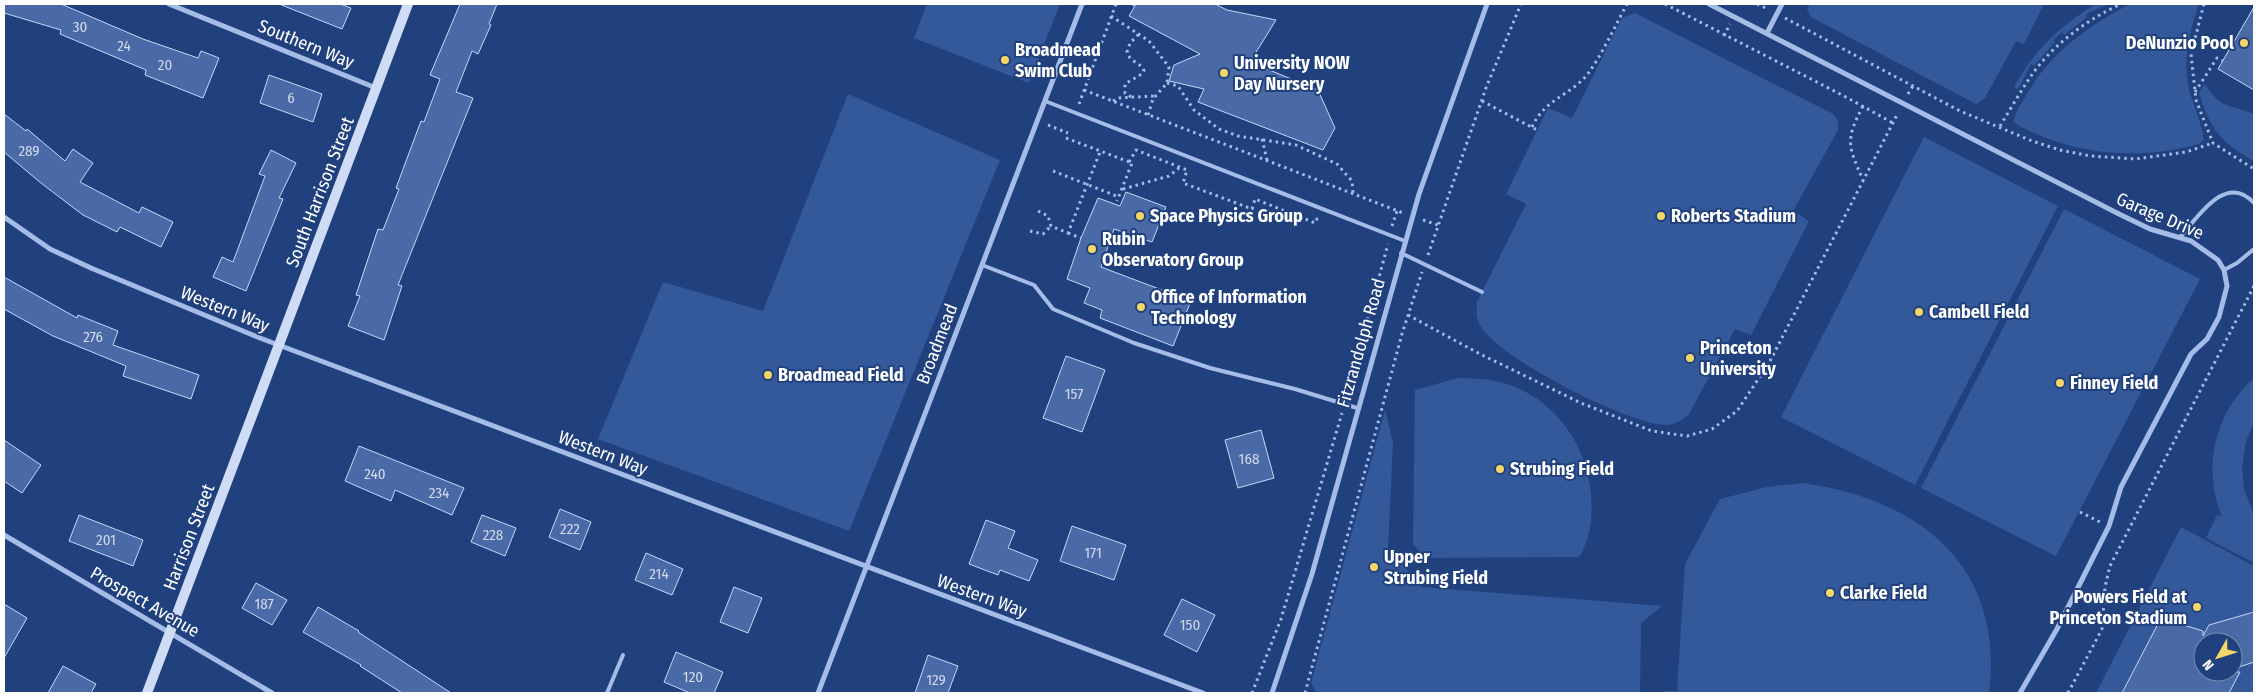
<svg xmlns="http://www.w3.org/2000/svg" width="2258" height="697" font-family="'Fira Sans Condensed',sans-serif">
  <rect width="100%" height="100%" fill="#20417d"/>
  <g fill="#33599b" fill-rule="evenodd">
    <polygon points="927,4 1060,4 1029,83 914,38"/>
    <polygon points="1810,4 2044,4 2024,44 2016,41 1985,98 1976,104 1811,17 1807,9"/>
    <path d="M2096,4h13l-23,10 1,3 -23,18 -2,-3 -8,7 1,3 -21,24 -3,-2 -11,22 -3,3 -3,-2c20,-37 46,-61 82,-83z"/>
    <path d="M2130,4h69c-9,26 -16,53 -11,81 2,13 18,47 15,56l-4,3c-53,14 -107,13 -158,-8 -9,-4 -20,-8 -27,-14 0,-7 5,-15 9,-21 23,-45 63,-74 107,-97z"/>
    <path d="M1635,13l198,101 5,7v9l-45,81 16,10 -58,114 -16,-6 -46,85c-7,6 -14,11 -24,11 -39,-2 -163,-65 -184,-98 -5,-8 -5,-16 -4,-25l49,-98 -20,-10 42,-86 24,10 50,-100z"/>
    <path d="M2205,84c17,26 23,20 49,30v47c-33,-18 -45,-33 -55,-69z"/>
    <polygon points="848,94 1000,160 849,531 598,439 663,282 763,311"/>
    <polygon points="1924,137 2058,206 1915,485 1781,417"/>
    <polygon points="2064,209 2200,279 2056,556 1921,488"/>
    <path d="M1458,378c14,0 29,1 42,4 52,13 87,61 91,112 2,22 0,44 -12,63l-154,1 -12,-14 2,-154z"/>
    <path d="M2254,378v45l-8,18 -4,26 2,22 10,26v48l-48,-25 11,-23 5,2c-20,-48 -8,-104 32,-139z"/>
    <polygon points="1385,410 1393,443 1388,548 1422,587 1662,606 1641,623 1640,693 1317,693 1311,683"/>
    <path d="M1803,483c116,16 202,83 186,210h-326v-2h14l8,-127 35,-65 47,-12z"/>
    <path d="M2181,527l73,39v127h-158zM2203,642h30v30h-30z"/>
  </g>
  <g fill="#496aa7" stroke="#c7d8f5">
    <polygon points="4,4 61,4 143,39 198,58 201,51 219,58 203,98 145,75 146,70 60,34 61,30 4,13"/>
    <polygon points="279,4 340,4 351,8 342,29"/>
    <polygon points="460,4 497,4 489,24 491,25 478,54 472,51 456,92 473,98 398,285 402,286 384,340 348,326 360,296 356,295 378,229 383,230 399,189 396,188 421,121 424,122 440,79 430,75"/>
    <polygon points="1136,4 1215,4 1227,10 1276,20 1250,62 1318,90 1335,128 1323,150 1198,102 1204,89 1169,81 1174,65 1200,54 1129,16"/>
    <polygon points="2254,7 2254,90 2218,69"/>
    <polygon points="269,75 322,94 313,122 260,103"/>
    <polygon points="4,114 26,131 27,129 65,161 73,149 93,163 80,182 139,213 142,207 173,222 161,247 120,227 117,232 83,215 41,183 4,152"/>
    <polygon points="271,150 296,163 279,198 283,199 246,291 213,277 222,257 233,262 265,176 259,174"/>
    <polygon points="1126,192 1166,207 1152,242 1114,229 1101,267 1191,301 1173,346 1100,318 1102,310 1084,303 1090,288 1067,279 1081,238 1098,198 1120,206"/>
    <polygon points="4,277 77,318 78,315 118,331 113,345 199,375 191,399 123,376 126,366 53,336 4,309"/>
    <polygon points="1066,356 1105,370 1082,432 1043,418"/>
    <polygon points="1261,430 1274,478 1238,488 1225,440"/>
    <polygon points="4,440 41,465 22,493 4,481"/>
    <polygon points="359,446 464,488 452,515 395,490 391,501 345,481"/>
    <polygon points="560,509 591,522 580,550 549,537"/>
    <polygon points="79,515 143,540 133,566 69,541"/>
    <polygon points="482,515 516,528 505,556 471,542"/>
    <polygon points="986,520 1015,531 1008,548 1038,560 1029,581 1000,570 998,575 969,564"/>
    <polygon points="1072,526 1126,545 1114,580 1060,561"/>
    <polygon points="646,553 683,569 672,595 635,580"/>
    <polygon points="256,583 287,600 272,625 242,608"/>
    <polygon points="734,587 762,598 748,633 720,622"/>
    <polygon points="1182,599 1215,615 1197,652 1164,635"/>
    <polygon points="4,604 27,618 4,658"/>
    <polygon points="318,607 359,631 358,632 451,693 402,693 360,666 361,665 303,632"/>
    <polygon points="2254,612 2254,662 2233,669 2233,642 2203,642 2203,672 2240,672 2229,693 2122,693 2161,618 2203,631 2203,636 2209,625"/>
    <polygon points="676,652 723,672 714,693 690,693 664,682"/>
    <polygon points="928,655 958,666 948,693 915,693"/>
    <polygon points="63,666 96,684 91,693 48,693"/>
  </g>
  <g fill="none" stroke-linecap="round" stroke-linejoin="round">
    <g stroke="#a4bce7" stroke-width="3" stroke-dasharray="2.5 4" stroke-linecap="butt">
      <polyline points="1665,4 1844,96 1893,123"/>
      <polyline points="1757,4 1768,9"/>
      <polyline points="2204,4 2191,54 2196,100 2213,143 2254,169"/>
      <polyline points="1133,6 1134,4"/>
      <polyline points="1111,16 1149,41 1169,67 1167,83 1153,99 1148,115"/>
      <polyline points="1785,18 1960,111 2032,141 2060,150 2091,156 2136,159 2186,152 2213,143"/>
      <polyline points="1724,36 1730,24"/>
      <polyline points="1167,83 1178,86 1194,110 1219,129 1238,136 1296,145 1337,164 1352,181 1353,193"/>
      <polyline points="1084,90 1403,213"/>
      <polyline points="2195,92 2217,58 2223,61"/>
      <polyline points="1908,94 1913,86"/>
      <path d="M1131,97l-6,-4v-9l15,-9 4,-4c-3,-9 -14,-8 -17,-19l3,-9 9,-9"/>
      <polyline points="1113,101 1118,98 1154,96"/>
      <polyline points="1482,101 1537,130"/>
      <polyline points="1079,104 1116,4"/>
      <path d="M1863,106c-18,34 -15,40 0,74"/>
      <polyline points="1048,125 1068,133"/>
      <path d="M2000,126c10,-16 20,-34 31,-50 21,-31 57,-57 90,-72"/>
      <path d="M1532,127c13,-28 37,-31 55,-52 15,-20 28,-49 40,-71"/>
      <polyline points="1066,138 1132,163 1117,201"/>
      <polyline points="1262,139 1267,160"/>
      <polyline points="1129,162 1136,150 1187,170 1183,183 1252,209 1255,199 1315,223 1317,219 1320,221"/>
      <polyline points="1053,171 1119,197"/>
      <polyline points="1123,189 1169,176 1179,168"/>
      <polyline points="1038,211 1048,216 1051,226 1068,233 1100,152"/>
      <polyline points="1423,220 1438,225"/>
      <polyline points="1392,226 1397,211"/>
      <polyline points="1030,231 1043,234 1051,226"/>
      <polyline points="1068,233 1081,238"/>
      <polyline points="1428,255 1486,88 1521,4"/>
      <polyline points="1408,315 1480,354 1581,403 1652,431 1687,436 1712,429 1737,411 1769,363 1898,113"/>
      <polyline points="1347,395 1388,244"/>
      <polyline points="2080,512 2100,522"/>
      <polyline points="1252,693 1281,619 1342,413"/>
      <polyline points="1305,693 1402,334 1422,272"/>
      <polyline points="2068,693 2102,629 2105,587 2110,566 2254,286"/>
    </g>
    <g stroke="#a4bce7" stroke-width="4">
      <polyline points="1045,101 1405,241"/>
      <path d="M2181,236c17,-19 45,-64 73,-33"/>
      <polyline points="1401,253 1482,292"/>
      <polyline points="982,265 1034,285 1053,309 1134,343 1210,368 1295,389 1357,408"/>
      <polyline points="2224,270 2237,263 2254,249"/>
      <polyline points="607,693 623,655"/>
    </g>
    <g stroke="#a4bce7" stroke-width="5">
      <polyline points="169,4 376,88"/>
      <polyline points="1709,4 2119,214 2150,229 2191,241 2218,260 2224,270 2227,286 2219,317 2207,339 2191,354 2121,487 2109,526 2057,629 2020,693"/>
      <polyline points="1767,33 1782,4"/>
      <polyline points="4,217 50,249 91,268 260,338 1203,693"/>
      <polyline points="4,535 272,693"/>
      <polyline points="818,693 1082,4"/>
      <polyline points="1272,693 1312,574 1419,194 1487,4"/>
    </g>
    <polyline stroke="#cedcf6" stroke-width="10" points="147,693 408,4"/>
  </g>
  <g fill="#f4d765" stroke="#20417d" stroke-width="2">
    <circle cx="2244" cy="43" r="5"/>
    <circle cx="1005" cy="60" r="5"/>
    <circle cx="1224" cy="73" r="5"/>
    <circle cx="1140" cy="216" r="5"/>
    <circle cx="1661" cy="216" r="5"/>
    <circle cx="1092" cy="249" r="5"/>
    <circle cx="1141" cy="307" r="5"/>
    <circle cx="1919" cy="312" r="5"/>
    <circle cx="1690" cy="358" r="5"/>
    <circle cx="768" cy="375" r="5"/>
    <circle cx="2060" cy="383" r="5"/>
    <circle cx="1500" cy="469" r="5"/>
    <circle cx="1374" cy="567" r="5"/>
    <circle cx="1830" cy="593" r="5"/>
    <circle cx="2197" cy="607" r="5"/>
  </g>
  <g text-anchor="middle" stroke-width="4" stroke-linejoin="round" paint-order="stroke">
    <g font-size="15" fill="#d2dae9">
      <text x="80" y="32">30</text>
      <text x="124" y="51">24</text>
      <text x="165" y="70">20</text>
      <text x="291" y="103">6</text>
      <text x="29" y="156">289</text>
      <text x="93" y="342">276</text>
      <text x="1074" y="399">157</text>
      <text x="1249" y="464">168</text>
      <text x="375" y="479">240</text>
      <text x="439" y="498">234</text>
      <text x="570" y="534">222</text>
      <text x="493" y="540">228</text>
      <text x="106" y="545">201</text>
      <text x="1093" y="558">171</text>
      <text x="659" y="579">214</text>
      <text x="264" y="609">187</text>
      <text x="1190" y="630">150</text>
      <text x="693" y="682">120</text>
      <text x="936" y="685">129</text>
    </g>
    <g font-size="18" font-weight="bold" fill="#fff" stroke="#20417d" text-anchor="start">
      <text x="2234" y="49" text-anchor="end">DeNunzio Pool</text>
      <text x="1015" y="56">Broadmead<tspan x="1015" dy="21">Swim Club</tspan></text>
      <text x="1234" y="69">University NOW<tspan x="1234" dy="21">Day Nursery</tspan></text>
      <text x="1150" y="222">Space Physics Group</text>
      <text x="1671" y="222">Roberts Stadium</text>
      <text x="1102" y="245">Rubin<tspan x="1102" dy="21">Observatory Group</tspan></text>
      <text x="1151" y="303">Office of Information<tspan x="1151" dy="21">Technology</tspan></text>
      <text x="1929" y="318">Cambell Field</text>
      <text x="1700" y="354">Princeton<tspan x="1700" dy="21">University</tspan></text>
      <text x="778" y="381">Broadmead Field</text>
      <text x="2070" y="389">Finney Field</text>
      <text x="1510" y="475">Strubing Field</text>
      <text x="1384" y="563">Upper<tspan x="1384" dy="21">Strubing Field</tspan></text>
      <text x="1840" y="599">Clarke Field</text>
      <text x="2187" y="603" text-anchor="end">Powers Field at<tspan x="2187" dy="21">Princeton Stadium</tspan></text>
    </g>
    <g font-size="18" fill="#fff" stroke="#20417d">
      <text transform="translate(306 44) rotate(22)" y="6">Southern Way</text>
      <text transform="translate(320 192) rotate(-69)" y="6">South Harrison Street</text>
      <text transform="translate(2160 216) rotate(23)" y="6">Garage Drive</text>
      <text transform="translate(225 309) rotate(22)" y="6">Western Way</text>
      <text transform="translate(1361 343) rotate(-74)" y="6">Fitzrandolph Road</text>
      <text transform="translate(937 344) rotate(-69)" y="6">Broadmead</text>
      <text transform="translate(603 453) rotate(21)" y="6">Western Way</text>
      <text transform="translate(189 537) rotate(-69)" y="6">Harrison Street</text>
      <text transform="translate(982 596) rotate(20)" y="6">Western Way</text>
      <text transform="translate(145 602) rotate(30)" y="6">Prospect Avenue</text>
    </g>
  </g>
  <rect width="2258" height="697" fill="none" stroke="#ffffff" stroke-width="10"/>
  <g transform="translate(2218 657) rotate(231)"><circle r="24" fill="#20417d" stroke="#798db1"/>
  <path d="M0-4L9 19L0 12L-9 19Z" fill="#f4d765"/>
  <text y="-8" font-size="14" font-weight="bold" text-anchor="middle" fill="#ffffff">N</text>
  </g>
</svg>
